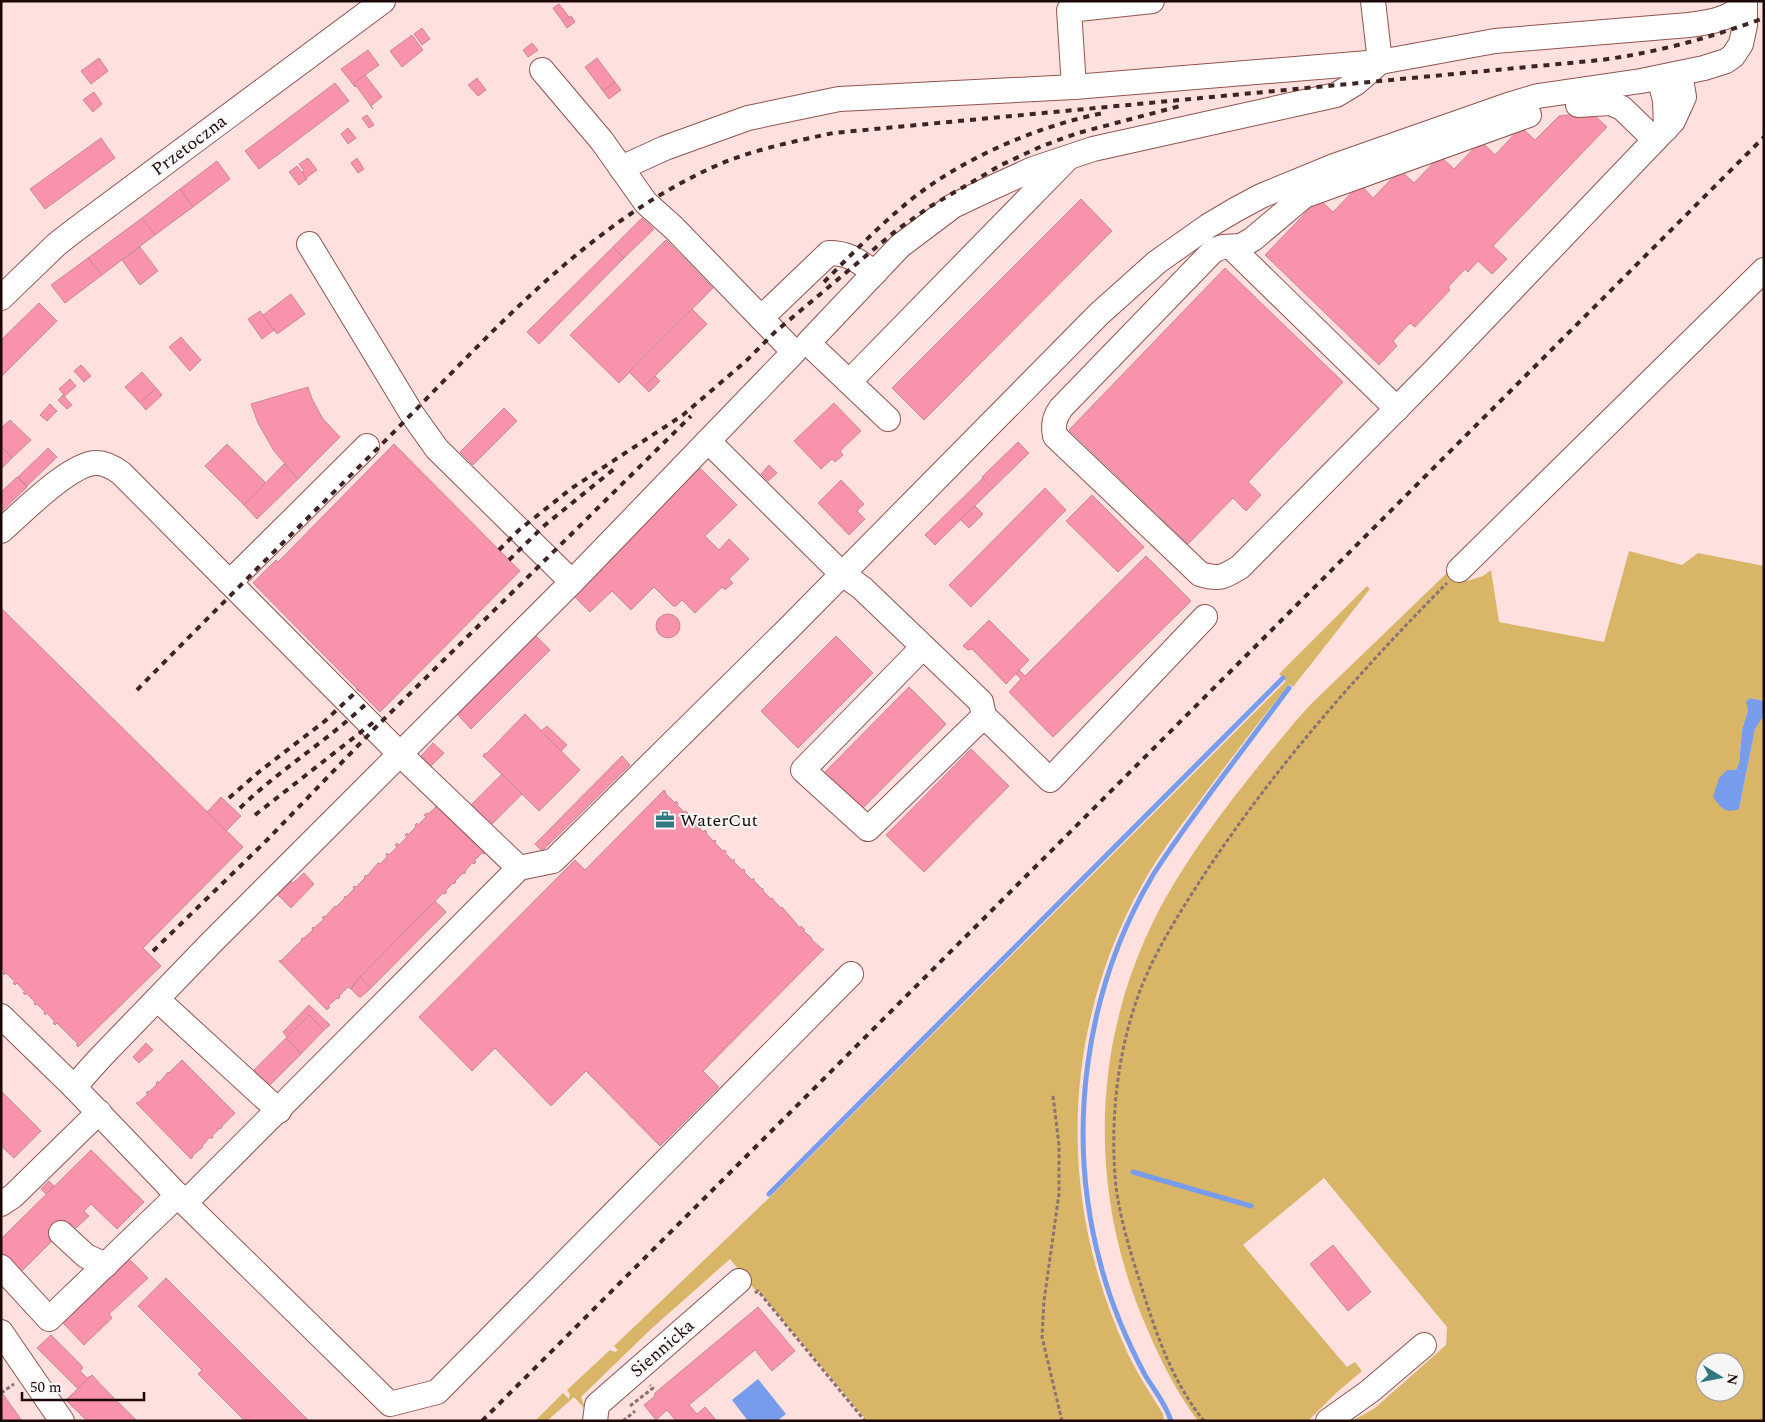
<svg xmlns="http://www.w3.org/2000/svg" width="1765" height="1422" font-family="Spectral,serif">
  <rect width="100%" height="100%" fill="#fee1de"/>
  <g fill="#d9b568" fill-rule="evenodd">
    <path d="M1629,551l53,14 16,-12 66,13v135l-14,-3 -3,6 1,6 -6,20 -3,33 -3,7 3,39 16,-81 9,-13v706h-412l23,-13 71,-63 1,-18 -123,-149 -81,67 104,122 8,-5 7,9 -27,23 -27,27h-110c-20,-27 -36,-57 -49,-88 -60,-133 -60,-283 6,-415 35,-69 90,-136 139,-195l16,-18 141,-136 13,13 19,-6 8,-6 8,52 105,20zM1705,1362h30v30h-30z"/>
    <path d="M1367,586l3,3 -77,98 -4,-3c-31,40 -62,79 -91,119 -20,26 -39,52 -55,80 -83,148 -86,319 -15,471 10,21 23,40 35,60l1,7h-297l-109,-131 -2,1 -26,-32 -79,70 -70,68 4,10 -1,1 -10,-11 -27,24h-12l28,-28 6,6 1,-5 -3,-4 43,-40 5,2 3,-2 -4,-4 153,-146 519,-519 -7,-7z"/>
  </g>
  <g fill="#779cec">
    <path d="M1750,698l14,3v14l-9,14 -16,80c-15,5 -17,-1 -26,-12l6,-19 8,-8h9l3,-7 3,-33 6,-20 -2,-8z"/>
    <polygon points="758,1379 786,1414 777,1421 748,1421 732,1400"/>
  </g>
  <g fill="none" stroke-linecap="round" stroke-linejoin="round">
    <g stroke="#779cec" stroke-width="5">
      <polyline points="1133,1172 1251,1206"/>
      <polyline points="769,1194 1283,678"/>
      <path d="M1171,1421c-5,-17 -17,-31 -26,-46 -18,-34 -34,-71 -44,-109 -36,-131 -17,-275 52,-391 19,-30 40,-58 61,-87 25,-33 50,-67 75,-100"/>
    </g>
  </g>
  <g fill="#f992ab" stroke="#ca8998">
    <polygon points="559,4 569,17 563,22 553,8"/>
    <polygon points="571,16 575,22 567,28 563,22"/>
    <polygon points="422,28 430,39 422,45 414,34"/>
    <polygon points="412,35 423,50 402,67 390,51"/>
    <polygon points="532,43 538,50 528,57 523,50"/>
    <polygon points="368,50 379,65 354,83 356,86 355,87 341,69"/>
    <polygon points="99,58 108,71 91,84 81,71"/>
    <polygon points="597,58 615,82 603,91 585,67"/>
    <polygon points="365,75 382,97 371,106 373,109 354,83"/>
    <polygon points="477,78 486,90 478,96 468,85"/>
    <polygon points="615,82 621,90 609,99 603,91"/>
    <polygon points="335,83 349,101 259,169 245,151"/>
    <polygon points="94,92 102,104 93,112 83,100"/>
    <polygon points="1591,112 1607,127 1493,246 1507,259 1492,274 1478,261 1468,272 1465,269 1448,287 1450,290 1415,327 1410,323 1393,341 1397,346 1379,365 1265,255 1319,199 1333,212 1360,184 1373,198 1400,170 1414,183 1440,156 1454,169 1481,141 1495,155 1521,127 1535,140 1559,116"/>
    <polygon points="367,115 374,125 369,128 362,118"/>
    <polygon points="348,128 356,138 348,144 341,134"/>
    <polygon points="101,138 115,158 45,209 30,189"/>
    <polygon points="308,158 317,170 306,178 302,172 304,171 299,164"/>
    <polygon points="357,158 364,169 358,173 351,163"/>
    <polygon points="217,161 230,179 193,207 180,189"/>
    <polygon points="297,166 307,179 299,185 289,172"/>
    <polygon points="180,189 193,207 155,235 142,218"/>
    <polygon points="1081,199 1112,231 924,420 892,388"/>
    <polygon points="142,218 155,235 102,275 88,258"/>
    <polygon points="642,218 654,229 624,258 613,247"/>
    <polygon points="666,240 713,288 619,383 570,335"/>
    <polygon points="140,247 158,271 140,285 122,260"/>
    <polygon points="613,247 624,258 539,344 527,332"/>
    <polygon points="88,258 102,275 65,303 51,285"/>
    <polygon points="1225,268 1343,382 1248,482 1261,495 1246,511 1233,498 1188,544 1069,430"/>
    <polygon points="291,294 305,314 277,334 263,315"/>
    <polygon points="39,303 57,321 1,377 1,340"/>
    <polygon points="692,309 707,324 644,387 629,372"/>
    <polygon points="260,311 274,330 262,339 248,319"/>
    <polygon points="181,337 201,360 190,371 169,347"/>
    <polygon points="81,365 91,376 84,382 74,371"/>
    <polygon points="142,372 156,388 140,403 125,387"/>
    <polygon points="655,376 660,381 649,392 644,387"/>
    <polygon points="70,379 76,386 65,396 59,389"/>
    <polygon points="308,387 312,399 323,419 340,437 298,479 274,451 258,423 251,404"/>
    <polygon points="156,388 162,395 146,410 140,403"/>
    <polygon points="63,395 72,405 67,409 58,400"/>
    <polygon points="834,403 861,431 840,451 843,455 835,462 832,459 821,469 794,441"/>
    <polygon points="50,404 57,411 47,421 40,415"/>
    <polygon points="504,408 517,421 473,465 460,452"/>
    <polygon points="10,420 31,440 12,458 1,446 1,428"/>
    <polygon points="1018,442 1029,453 993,488 982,477"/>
    <polygon points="227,444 266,483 244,505 205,466"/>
    <polygon points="394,444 520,571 380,712 253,583 276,560 278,562"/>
    <polygon points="1,446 12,458 1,469"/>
    <polygon points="48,448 57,457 27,486 18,477"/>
    <polygon points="284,464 298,479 257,519 244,505"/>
    <polygon points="769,465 777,473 768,481 761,474"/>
    <polygon points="700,468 737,505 705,536 719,550 729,539 749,559 729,579 733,583 725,590 722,587 695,613 682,600 676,606 673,606 654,587 631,610 612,591 590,612 573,595"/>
    <polygon points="17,477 27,487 1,512 1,492"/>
    <polygon points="983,478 993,488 935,545 925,535"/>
    <polygon points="841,480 864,504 857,511 865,519 849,535 818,503"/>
    <polygon points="1045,488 1066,510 971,607 949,585"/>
    <polygon points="1092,495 1144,547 1118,572 1066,521"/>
    <polygon points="975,506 983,514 969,528 960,519"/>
    <polygon points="1146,556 1191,601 1053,737 1009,692 1021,679 1016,674 1019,670 1025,676"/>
    <polygon points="1,608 243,847 143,948 161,966 78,1047 76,1045 78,1044 57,1023 55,1025 53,1023 55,1022 47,1013 45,1015 44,1013 45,1012 37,1004 35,1005 34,1003 35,1002 26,993 25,995 23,993 25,992 17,983 15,985 13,983 15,982 6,973 4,975 3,973 4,971 1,968"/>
    <circle cx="668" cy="626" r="12"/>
    <polygon points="989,620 1029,660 1006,684 972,649 968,650 963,646"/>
    <polygon points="535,635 550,650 471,729 456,713"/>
    <polygon points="836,636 873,673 798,748 761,711"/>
    <polygon points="909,687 946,724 861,810 824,773"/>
    <polygon points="525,714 580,770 539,811 483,756 485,753 486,754"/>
    <polygon points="547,726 567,745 561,751 541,731"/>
    <polygon points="433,743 444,753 430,767 420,757"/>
    <polygon points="971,749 1009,786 924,872 886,835"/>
    <polygon points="622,756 630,765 542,851 535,844"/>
    <polygon points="502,774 522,794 487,829 467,809"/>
    <polygon points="664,790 666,792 665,793 675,803 676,801 678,803 677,805 684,812 685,811 688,813 686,814 694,822 695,821 697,823 696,824 703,832 705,830 707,832 706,833 713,841 715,840 716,841 715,843 723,851 725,850 726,852 725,853 733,861 734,859 734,862 742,870 744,869 745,871 744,872 752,880 754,878 754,881 762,889 763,888 763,891 771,899 773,898 773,900 781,908 782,907 800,928 801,926 805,930 803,931 812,938 811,939 822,949 824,949 703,1071 719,1087 660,1146 586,1071 551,1106 495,1048 472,1071 419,1017 575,860 585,870"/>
    <polygon points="221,797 241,816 226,831 207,812"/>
    <polygon points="437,803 486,852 484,854 482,853 474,861 476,862 474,864 472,863 465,871 466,872 464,874 463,873 455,881 456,882 454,884 453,883 445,891 447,892 445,894 443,893 352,986 353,987 351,989 348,987 339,996 340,997 338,999 337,998 328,1006 330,1007 327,1010 279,961 282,960 302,940 301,939 304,938 313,930 312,929 313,927 314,928 324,919 322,918 324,916 325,917 335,906 336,907 344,899 345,896 346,897 354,889 353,887 355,886 356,887 365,878 364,877 366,875 367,876 378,863 380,864 387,857 386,855 387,853 389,855 397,847 395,845 397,843 399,845 407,837 405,835 407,833 408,835 416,827 415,825 417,823 418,825 426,817 424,815 427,813 428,814 436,807 435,805"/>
    <polygon points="304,873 314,884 291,908 278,895 291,881 293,883"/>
    <polygon points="435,901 446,912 371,988 360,977"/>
    <polygon points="360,977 371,988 361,997 359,997 351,989"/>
    <polygon points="309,1005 330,1025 324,1030 309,1015 287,1037 283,1032"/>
    <polygon points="309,1015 324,1030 301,1054 286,1038"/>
    <polygon points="286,1038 301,1054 269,1086 254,1070"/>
    <polygon points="146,1043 153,1050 139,1063 133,1057"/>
    <polygon points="182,1060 235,1113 222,1126 221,1129 220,1128 212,1136 213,1137 211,1139 210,1137 202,1146 203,1147 192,1156 193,1157 191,1159 136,1103 139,1102 148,1094 146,1093 148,1091 149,1092 157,1084 156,1083 158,1081 159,1083 168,1072 169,1073"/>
    <polygon points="1,1091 41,1131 14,1158 1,1146"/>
    <polygon points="91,1150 144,1202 117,1229 91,1204 84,1211 89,1216 76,1228 70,1223 21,1272 1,1253 1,1239"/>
    <polygon points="49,1181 54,1186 46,1194 41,1189"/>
    <polygon points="1333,1245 1371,1292 1348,1311 1310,1264"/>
    <polygon points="129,1259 148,1278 109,1314 112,1318 84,1345 63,1323 91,1296 85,1291 109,1268 114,1273"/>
    <polygon points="166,1278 309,1421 245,1421 198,1374 202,1370 138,1306"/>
    <polygon points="758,1307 795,1351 772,1371 755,1350 689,1405 697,1414 705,1407 717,1421 676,1421 667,1410 656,1420 644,1405 654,1397 655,1393"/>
    <polygon points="51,1335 80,1364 83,1368 80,1371 87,1378 91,1376 78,1389 37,1348"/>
    <polygon points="92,1375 102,1386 137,1421 87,1421 66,1400"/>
    <polygon points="3,1394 22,1421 1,1421 1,1395"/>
  </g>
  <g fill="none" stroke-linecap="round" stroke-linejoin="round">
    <g stroke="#90544f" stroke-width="26">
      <g id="minor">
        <path d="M1373,1l7,61 115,-21 194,-16c23,-3 37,-5 56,-20"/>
        <polyline points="1659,78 1665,100 1666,129"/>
        <polyline points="1074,87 1069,10 1152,1"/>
        <polyline points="1578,105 1610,103 1622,108 1655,140"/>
        <path d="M1529,115l-225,81 -51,43 -12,7 -18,1 -9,3 -153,158c-7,10 -8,17 -6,28l145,138c19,6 24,3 40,-7l196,-198 237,-248 11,-24 -4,-24"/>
        <polyline points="621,168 665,148 748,118 839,99 1074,87 1380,62"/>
        <polyline points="309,244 412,414 437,449 572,582"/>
        <polyline points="1231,247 1397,409"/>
        <polyline points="1,298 57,244 75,230 383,1"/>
        <path d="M761,318l68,-65c21,0 30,9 46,20"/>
        <polyline points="849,382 1066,160"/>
        <polyline points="888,419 808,343 900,246 953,206 989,189 1033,169 1093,149 1336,95 1356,83 1380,62"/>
        <polyline points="708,441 841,573 862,588 981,702 984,716 1050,780 1205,617"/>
        <path d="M1,531c20,-17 70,-69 96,-68 9,0 17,5 24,10l279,281 119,114"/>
        <polyline points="1459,570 1764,270"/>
        <polyline points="230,582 367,446"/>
        <polyline points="923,647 803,770 868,829 984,716"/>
        <polyline points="157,999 279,1111"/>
        <polyline points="1,1016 74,1087 185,1203 390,1404 437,1392 851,974"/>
        <polyline points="74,1087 100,1058 210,944 572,582 794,352 674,228 646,203 602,141 542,70"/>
        <polyline points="185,1203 519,868 553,861 787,630 1099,314 1157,262 1208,226 1235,210 1261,196 1334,166 1508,105 1538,96 1641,81 1704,68 1726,61 1733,56 1741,44 1745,25 1745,1"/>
        <polyline points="1,1204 13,1196 99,1112"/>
        <polyline points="61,1233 86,1256 106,1265"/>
        <polyline points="1,1267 49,1319 178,1195"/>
        <polyline points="1,1332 62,1421"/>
        <polyline points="595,1421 597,1405 739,1281"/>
        <polyline points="1328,1421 1370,1391 1424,1345"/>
      </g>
    </g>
    <g stroke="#8c7270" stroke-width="3" stroke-dasharray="4 2.5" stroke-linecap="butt">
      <polyline points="1053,1096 1059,1145 1059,1194 1044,1301 1042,1337 1062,1421"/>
      <polyline points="755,1293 758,1291 865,1421"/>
      <polyline points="1,1393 14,1384"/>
      <polyline points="630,1406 653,1388 650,1385"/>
      <polyline points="623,1421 635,1411"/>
      <path d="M1204,1421c-34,-42 -50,-94 -66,-145 -9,-28 -18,-59 -22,-89 -6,-60 0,-125 19,-182 14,-44 40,-85 65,-124 70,-108 157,-207 247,-298"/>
    </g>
    <use href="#minor" stroke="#fff" stroke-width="24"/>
    <g stroke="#3c2524" stroke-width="4" stroke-dasharray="6 6" stroke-linecap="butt">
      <path d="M824,282c25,-25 50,-51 77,-74 54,-47 133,-81 202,-95"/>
      <polyline points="499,550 519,530 572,488 683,415 746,361 775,332 898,229 931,206 1001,165 1042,146 1078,133 1184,105"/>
      <polyline points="509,560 545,525 614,469"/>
      <path d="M137,690c84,-86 169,-170 254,-255 97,-98 192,-208 320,-267 39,-18 81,-26 122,-35l768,-73c58,-8 108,-22 163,-42"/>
      <polyline points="229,798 260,771 325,721 358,690"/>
      <path d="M240,808c40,-39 89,-68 129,-107"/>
      <polyline points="255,815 375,721"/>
      <polyline points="153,951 267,840 375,728 691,416"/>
      <polyline points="482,1421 1764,137"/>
    </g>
  </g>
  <defs>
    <g id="office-bare" transform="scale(1.5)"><path d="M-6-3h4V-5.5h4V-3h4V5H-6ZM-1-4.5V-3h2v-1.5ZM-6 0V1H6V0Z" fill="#307981" stroke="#f6f6f6" stroke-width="2.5" paint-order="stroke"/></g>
  </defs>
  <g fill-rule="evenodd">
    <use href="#office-bare" x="665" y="820"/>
  </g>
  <g text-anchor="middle" stroke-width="4" stroke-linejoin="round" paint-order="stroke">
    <g font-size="18" fill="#1d0706" stroke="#f6f6f6">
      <text transform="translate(189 145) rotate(-37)" y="6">Przetoczna</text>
      <text transform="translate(662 1348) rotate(-41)" y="6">Siennicka</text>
    </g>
    <g font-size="18" fill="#1d0706" stroke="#f6f6f6" text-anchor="start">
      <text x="680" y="826">WaterCut</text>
    </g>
  </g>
  <rect width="1765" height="1422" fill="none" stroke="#1d0706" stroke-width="5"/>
  <g transform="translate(1720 1377) rotate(100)"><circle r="24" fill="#f6f6f6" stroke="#9f9696"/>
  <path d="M0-4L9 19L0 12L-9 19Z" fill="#307981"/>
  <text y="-8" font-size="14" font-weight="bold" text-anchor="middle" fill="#1d0706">N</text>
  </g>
  <path d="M22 1392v8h122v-8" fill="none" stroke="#1d0706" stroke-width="2.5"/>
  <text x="30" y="1392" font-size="15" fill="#1d0706" stroke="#f6f6f6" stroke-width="4" paint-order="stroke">50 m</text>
</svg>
